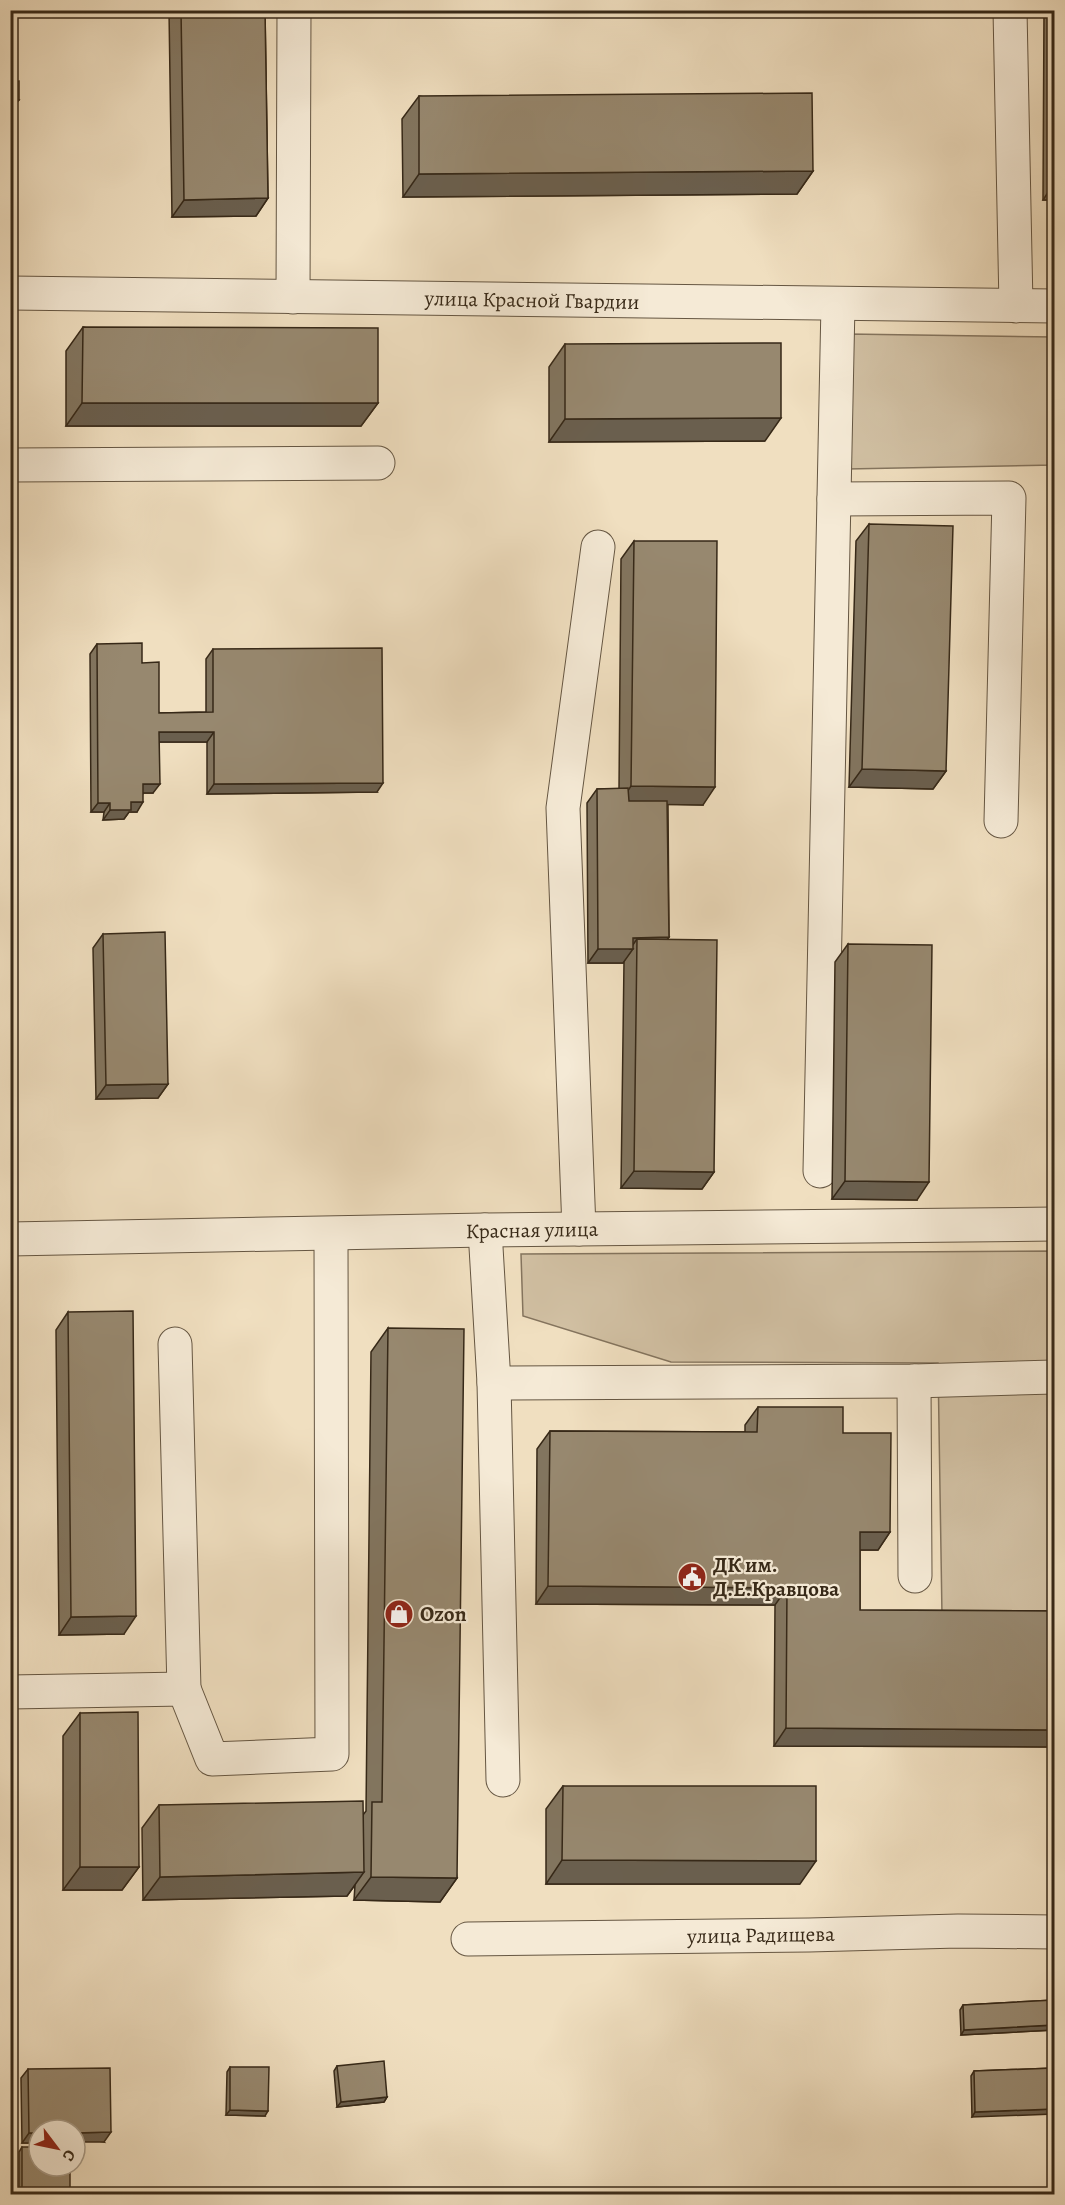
<svg xmlns="http://www.w3.org/2000/svg" width="1065" height="2205" font-family="Alegreya,serif">
  <rect width="100%" height="100%" fill="#f0dfc0"/>
  <filter id="stains"><feTurbulence type="fractalNoise" baseFrequency=".00333" numOctaves="4"/><feColorMatrix values="0 0 0 0 .2 0 0 0 0 .09 0 0 0 0 .02 0 0 0 .5 -.17"/></filter>
  <radialGradient id="worn" r=".72"><stop offset=".6" stop-color="#630" stop-opacity="0"/><stop offset="1" stop-color="#630" stop-opacity=".3"/></radialGradient>
  <g fill="#d1c0a3" stroke="#84745e" stroke-width="1.5">
    <polygon points="848,334 1054,337 1054,465 847,469"/>
    <polygon points="1054,1251 1054,1613 942,1616 938,1363 671,1362 523,1316 521,1254"/>
  </g>
  <g fill="none" stroke-linecap="round" stroke-linejoin="round">
    <g stroke="#655642" stroke-width="35">
      <g id="minor">
        <polyline points="1010,10 1016,306"/>
        <polyline points="10,293 1054,306"/>
        <polyline points="293,297 294,10"/>
        <polyline points="10,465 378,463"/>
        <polyline points="834,499 1009,498 1001,821"/>
        <polyline points="820,1171 838,304"/>
        <polyline points="579,1229 563,808 598,547"/>
        <polyline points="485,1230 494,1383 503,1780"/>
        <polyline points="10,1239 485,1230 1054,1224"/>
        <polyline points="175,1344 184,1689"/>
        <polyline points="914,1381 915,1576"/>
        <polyline points="494,1383 914,1381 1054,1377"/>
        <polyline points="10,1692 184,1689 212,1759 332,1754 331,1234"/>
        <polyline points="468,1939 809,1935 958,1931 1054,1932"/>
      </g>
    </g>
    <use href="#minor" stroke="#f5ead6" stroke-width="33"/>
  </g>
  <g fill="#82755f" stroke="#372918" stroke-width="1.5">
    <polygon points="169,10 265,10 268,198 256,216 172,217"/>
    <polygon points="1044,10 1054,10 1054,200 1043,200"/>
    <polygon points="419,96 813,171 797,194 403,197 402,119"/>
    <polygon points="83,327 378,403 361,426 66,426 66,351"/>
    <polygon points="565,344 765,441 549,442 549,367"/>
    <polygon points="869,524 946,771 933,789 849,787 856,541"/>
    <polygon points="634,541 703,805 668,804 669,937 667,940 714,1172 702,1189 621,1188 624,962 623,963 588,963 587,803 597,789 619,789 621,559"/>
    <polygon points="97,644 142,663 159,713 206,712 206,659 213,649 377,792 207,794 207,742 159,742 153,793 143,793 137,812 129,812 124,819 103,820 104,812 91,812 90,654"/>
    <polygon points="103,934 168,1084 158,1098 96,1099 93,948"/>
    <polygon points="848,944 917,1200 832,1199 835,962"/>
    <polygon points="68,1312 124,1634 59,1635 56,1330"/>
    <polygon points="388,1328 457,1878 440,1902 354,1900 355,1885 347,1896 143,1900 142,1828 159,1805 363,1815 366,1811 371,1352"/>
    <polygon points="758,1407 843,1433 890,1532 878,1550 860,1550 860,1610 1054,1611 1054,1747 774,1746 775,1605 536,1604 537,1449 550,1431 745,1432 745,1425"/>
    <polygon points="80,1713 139,1867 122,1890 63,1890 63,1736"/>
    <polygon points="563,1786 800,1884 546,1884 546,1809"/>
    <polygon points="1054,2000 1054,2030 961,2035 960,2010 963,2005"/>
    <polygon points="337,2066 387,2097 384,2102 337,2107 334,2071"/>
    <polygon points="230,2067 265,2116 226,2115 227,2072"/>
    <polygon points="1054,2068 972,2117 971,2076 974,2071"/>
    <polygon points="28,2069 104,2142 39,2130 39,2143 22,2143 21,2078"/>
    <polygon points="22,2147 67,2193 19,2193 19,2152"/>
  </g>
  <g fill="#6a5f4e" stroke="#372918" stroke-width="1.5">
    <polygon points="10,100 19,100 10,111"/>
    <polygon points="813,171 797,194 403,197 419,174"/>
    <polygon points="1054,183 1054,200 1043,200"/>
    <polygon points="268,198 256,216 172,217 184,200"/>
    <polygon points="82,403 378,403 361,426 66,426"/>
    <polygon points="781,418 765,441 549,442 565,419"/>
    <polygon points="159,732 214,732 207,742 152,742"/>
    <polygon points="862,769 946,771 933,789 849,787"/>
    <polygon points="383,783 377,792 207,794 214,784"/>
    <polygon points="143,784 160,784 153,793 136,793"/>
    <polygon points="631,786 715,787 703,805 619,804"/>
    <polygon points="131,802 143,802 137,812 129,812 124,819 103,820 110,810"/>
    <polygon points="98,803 110,803 104,812 91,812"/>
    <polygon points="669,937 659,951 637,939 630,949 633,949 623,963 588,963 598,949 633,938"/>
    <polygon points="168,1084 158,1098 96,1099 106,1085"/>
    <polygon points="634,1171 714,1172 702,1189 621,1188"/>
    <polygon points="845,1181 929,1182 917,1200 832,1199"/>
    <polygon points="860,1532 890,1532 878,1550 848,1550"/>
    <polygon points="548,1586 787,1588 775,1605 536,1604"/>
    <polygon points="136,1616 124,1634 59,1635 71,1617"/>
    <polygon points="786,1728 1054,1730 1054,1747 774,1746"/>
    <polygon points="562,1860 816,1861 800,1884 546,1884"/>
    <polygon points="80,1867 139,1867 122,1890 63,1890"/>
    <polygon points="364,1872 347,1896 143,1900 160,1877"/>
    <polygon points="371,1877 457,1878 440,1902 354,1900"/>
    <polygon points="1054,2025 1054,2030 961,2035 964,2030"/>
    <polygon points="387,2097 384,2102 337,2107 341,2102"/>
    <polygon points="1054,2109 1054,2114 972,2117 975,2112"/>
    <polygon points="230,2110 268,2111 265,2116 226,2115"/>
    <polygon points="111,2132 104,2142 75,2142 75,2133"/>
    <polygon points="29,2133 39,2133 39,2143 22,2143"/>
    <polygon points="22,2188 70,2188 67,2193 19,2193"/>
  </g>
  <g fill="#97886f" stroke="#372918" stroke-width="1.5">
    <polygon points="181,10 265,10 268,198 184,200"/>
    <polygon points="19,81 19,100 10,100 10,82"/>
    <polygon points="812,93 813,171 419,174 419,96"/>
    <polygon points="83,327 378,328 378,403 82,403"/>
    <polygon points="781,343 781,418 565,419 565,344"/>
    <polygon points="869,524 953,526 946,771 862,769"/>
    <polygon points="634,541 717,541 715,787 631,786"/>
    <polygon points="142,643 142,663 159,662 159,713 213,712 213,649 382,648 383,783 214,784 214,732 159,732 160,784 143,784 143,802 131,802 131,810 110,810 110,803 98,803 97,644"/>
    <polygon points="628,788 629,801 667,801 669,937 633,938 633,949 598,949 597,789"/>
    <polygon points="165,932 168,1084 106,1085 103,934"/>
    <polygon points="637,939 717,940 714,1172 634,1171"/>
    <polygon points="848,944 932,945 929,1182 845,1181"/>
    <polygon points="133,1311 136,1616 71,1617 68,1312"/>
    <polygon points="388,1328 464,1329 457,1878 371,1877 372,1802 382,1802"/>
    <polygon points="758,1407 843,1407 843,1433 891,1433 890,1532 860,1532 860,1610 1054,1611 1054,1730 786,1728 787,1588 548,1586 550,1431 757,1432"/>
    <polygon points="138,1712 139,1867 80,1867 80,1713"/>
    <polygon points="563,1786 816,1786 816,1861 562,1860"/>
    <polygon points="363,1801 364,1872 160,1877 159,1805"/>
    <polygon points="1054,2000 1054,2025 964,2030 963,2005"/>
    <polygon points="384,2061 387,2097 341,2102 337,2066"/>
    <polygon points="230,2067 269,2067 268,2111 230,2110"/>
    <polygon points="110,2068 111,2132 75,2133 75,2130 39,2130 39,2133 29,2133 28,2069"/>
    <polygon points="1054,2068 1054,2109 975,2112 974,2071"/>
    <polygon points="22,2147 39,2147 39,2166 70,2166 70,2188 22,2188"/>
  </g>
  <defs>
    <g id="civic-disc" transform="scale(1.5)"><circle r="9.5" fill="#8f2418" stroke="#f5ead6"/><path d="M-.6-6.5H3V-4.5H.6V-3L4-1V1h2V6H-6V1h2V-1L-.6-3ZM-1.2 2.5V6h2.4V2.5Z" fill="#fff"/></g>
    <g id="shop-disc" transform="scale(1.5)"><circle r="9.5" fill="#8f2418" stroke="#f5ead6"/><path d="M-5-2.5h2.3a2.7 3.5 0 0 1 5.4 0H5L5.5 6h-11ZM-1.5-2.5h3a1.5 2.3 0 0 0-3 0Z" fill="#fff"/></g>
  </defs>
  <g fill-rule="evenodd">
    <use href="#civic-disc" x="692" y="1577"/>
    <use href="#shop-disc" x="399" y="1614"/>
  </g>
  <g text-anchor="middle" stroke-width="4.5" stroke-linejoin="round" paint-order="stroke">
    <g font-size="21" fill="#372918" stroke="#f5ead6">
      <text transform="translate(532 300) rotate(1)" y="7">улица Красной Гвардии</text>
      <text transform="translate(532 1230) rotate(-1)" y="7">Красная улица</text>
      <text transform="translate(761 1935) rotate(-1)" y="7">улица Радищева</text>
    </g>
    <g font-size="21" font-weight="bold" fill="#372918" stroke="#f5ead6" text-anchor="start">
      <text x="713" y="1572">ДК им.<tspan x="713" dy="24">Д.Е.Кравцова</tspan></text>
      <text x="420" y="1621">Ozon</text>
    </g>
  </g>
  <rect width="1065" height="2205" fill="none" stroke="#f0dfc0" stroke-width="36"/>
  <rect x="12" y="12" width="1041" height="2181" fill="none" stroke="#372918" stroke-width="3"/>
  <rect x="18" y="18" width="1029" height="2169" fill="none" stroke="#372918" stroke-width="1.5"/>
  <g transform="translate(57 2148) rotate(122)"><circle r="28" fill="#f5ead6" stroke="#a99d8a" stroke-width="1.5"/>
  <path d="M0-4.5L10 22L0 15L-10 22Z" fill="#8f2418"/>
  <text y="-9" font-size="16" font-weight="bold" text-anchor="middle" fill="#372918">С</text>
  </g>
  <rect width="100%" height="100%" filter="url(#stains)"/>
  <rect width="100%" height="100%" fill="url(#worn)"/>
</svg>
